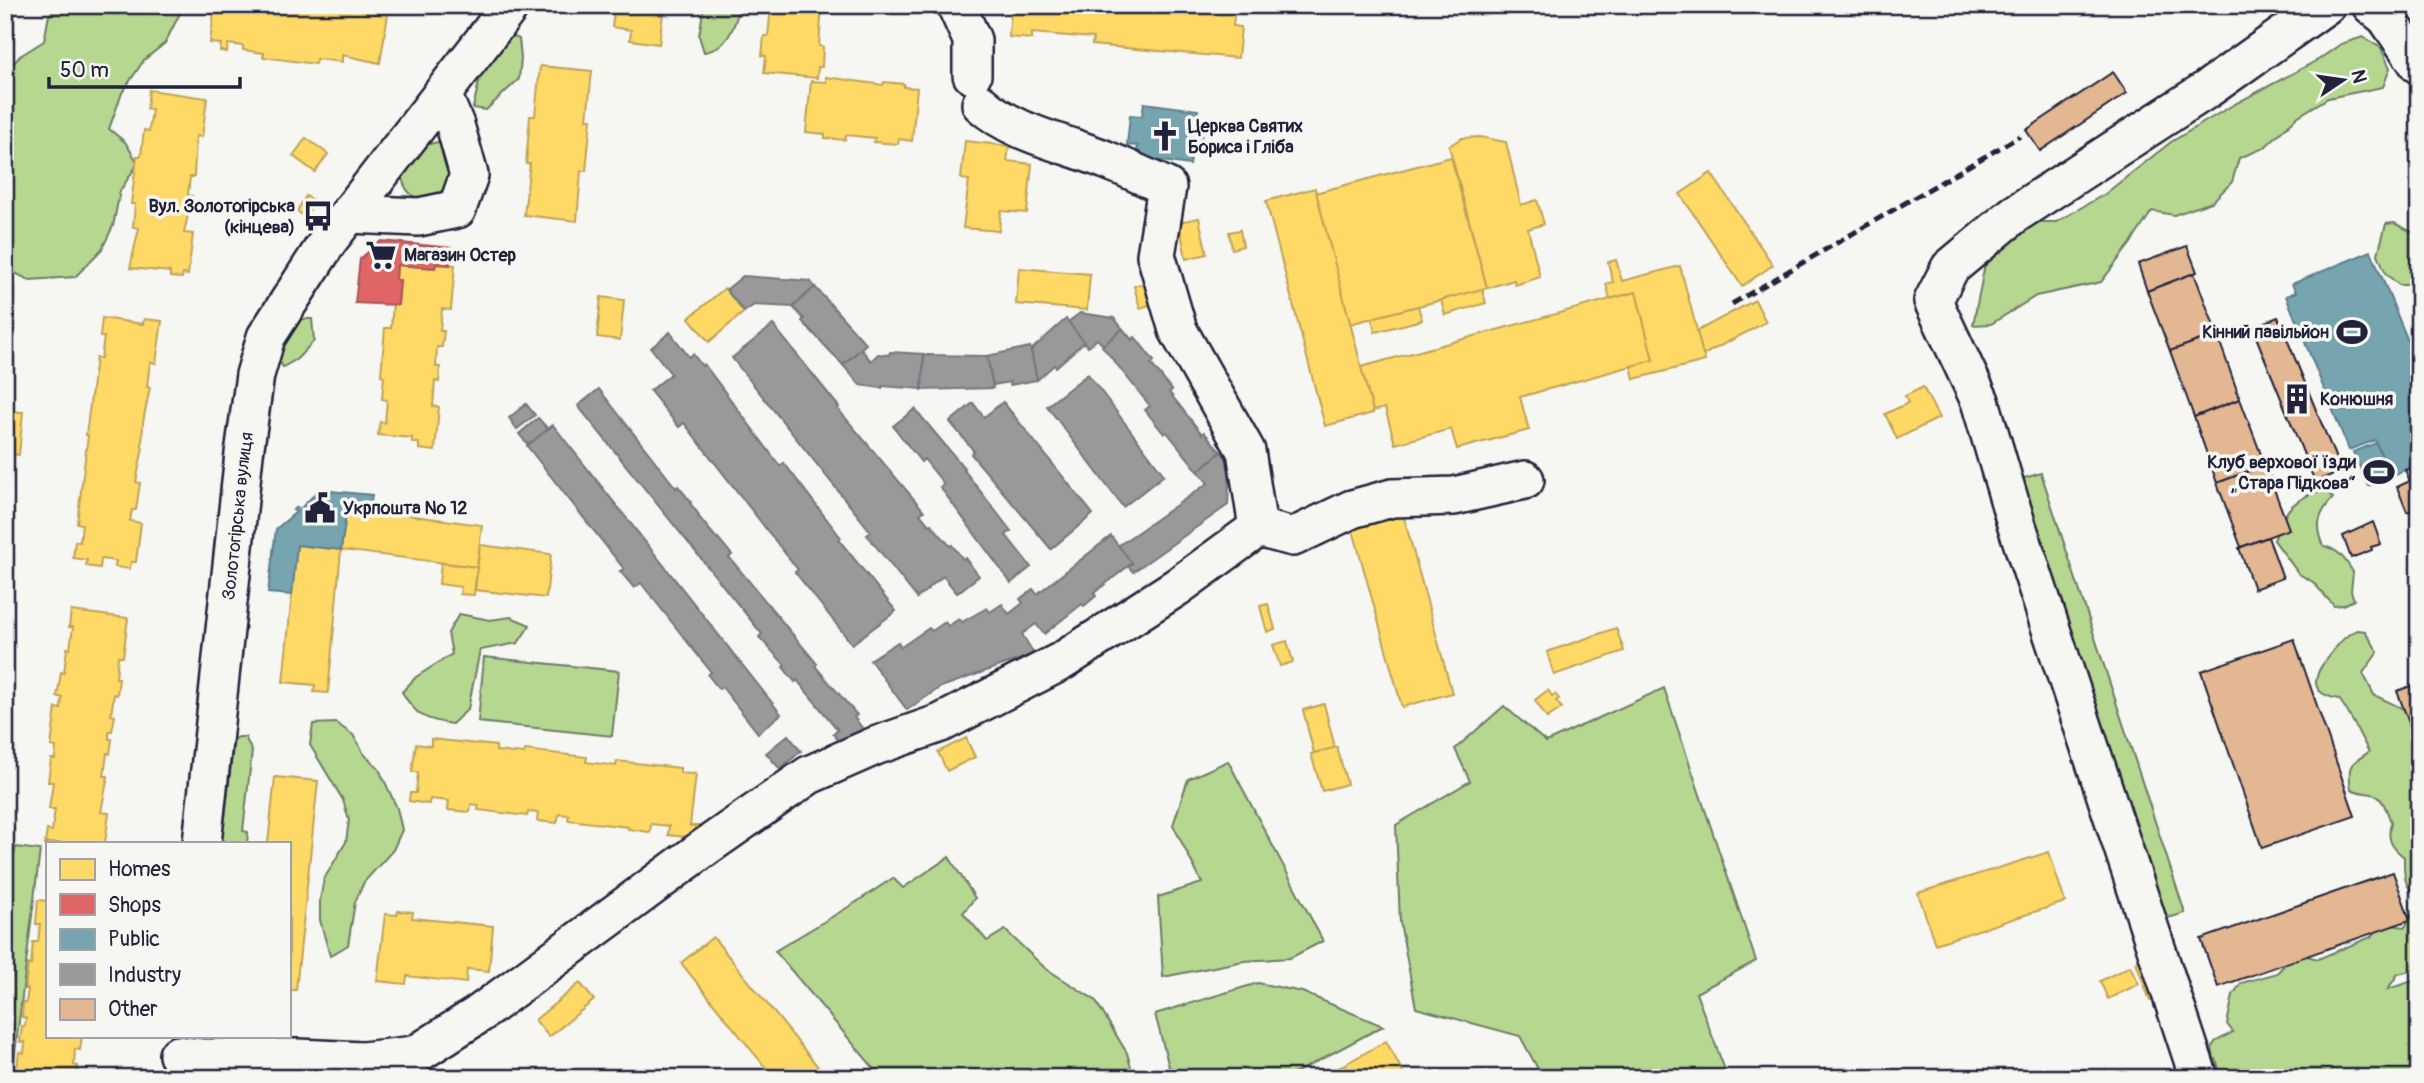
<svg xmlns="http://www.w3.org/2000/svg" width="2424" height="1083" font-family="Pangolin,sans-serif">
  <rect width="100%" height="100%" fill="#f6f6f2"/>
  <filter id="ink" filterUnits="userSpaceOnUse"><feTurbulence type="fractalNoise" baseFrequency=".0143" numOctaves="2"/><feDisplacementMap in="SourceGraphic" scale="14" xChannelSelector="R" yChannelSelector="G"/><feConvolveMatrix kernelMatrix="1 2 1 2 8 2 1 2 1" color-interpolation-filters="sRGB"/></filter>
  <g filter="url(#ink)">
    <g fill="#b6d790" stroke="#6c7c66" stroke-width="2">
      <polygon points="59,5 184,5 165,43 144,60 122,93 109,129 125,142 138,163 120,191 113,226 102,249 75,277 29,280 9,270 5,272 5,73 20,56 44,41 49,15"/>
      <path d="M704,5h36c-5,21 -12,44 -36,47l-5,-16z"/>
      <polygon points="505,33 519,39 521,58 519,79 486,110 473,108 482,69"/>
      <polygon points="2363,37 2381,48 2390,68 2383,87 2328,98 2297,117 2264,148 2239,158 2232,182 2212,202 2174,215 2152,211 2131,243 2101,282 2036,296 1991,324 1973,325 1986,259 2031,222 2056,222 2105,194 2171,142 2233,105 2318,60 2341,44"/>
      <path d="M438,142l8,2 8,29c-3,4 -5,12 -9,15 -20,21 -42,10 -44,-17l19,-25z"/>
      <polygon points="2394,223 2414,233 2419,240 2419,285 2399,285 2386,274 2378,254 2386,224"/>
      <polygon points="296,319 312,319 314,341 297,359 283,367 275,355"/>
      <polygon points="2041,473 2185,913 2161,920 2018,480"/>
      <path d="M2315,492h12l6,6c-15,16 -18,28 -9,48 15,4 21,13 29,26l-2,19 3,9 -11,5 -9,1 -21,-24 -14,-8 -25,-34c11,-27 13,-36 41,-48z"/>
      <path d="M459,614l31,6 21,-3 19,8 -12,18 -38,7 -12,59 -16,15c-27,-4 -36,-8 -50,-32l14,-15 36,-23 -4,-21z"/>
      <path d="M2357,630l8,1 13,21 -15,21 11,22 36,17 -1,27 10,5v154c-16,-12 -15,-23 -15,-41 -14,-11 -17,-18 -13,-35 -3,-7 -7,-23 -16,-27 -7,-3 -14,-1 -24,-6 -4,-25 -1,-24 18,-37 -10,-18 -18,-37 -30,-53 -36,-6 -23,-28 -7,-47 8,-9 14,-18 25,-22z"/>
      <polygon points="484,657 619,671 612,736 478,722"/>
      <polygon points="1664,688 1756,961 1696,993 1728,1078 1543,1078 1520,1036 1416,1008 1400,922 1396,825 1470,781 1455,749 1504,706 1546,742"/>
      <polygon points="336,723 353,735 364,754 379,769 397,808 402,830 393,850 364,882 355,902 348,945 330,956 320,920 320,900 324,879 346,842 349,820 343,800 310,745 313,724"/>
      <polygon points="239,737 245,737 252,751 243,831 248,832 247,843 215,843 224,827 234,739"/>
      <polygon points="1228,761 1323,941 1290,958 1244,961 1163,977 1158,897 1202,883 1173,825 1188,779"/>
      <polygon points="16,847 40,850 12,1078 5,1078 5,891"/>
      <polygon points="949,857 975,898 963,913 987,941 1005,930 1045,968 1095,1000 1127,1053 1134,1078 882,1078 775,951 855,903 893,878 903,888"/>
      <polygon points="2419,902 2419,969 2398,974 2388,989 2419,979 2419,1078 2222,1078 2216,1059 2214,1059 2212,1047 2215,1042 2233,1032 2227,1024 2233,995 2241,983 2277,973 2295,953 2318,959 2371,937 2383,924 2405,927"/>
      <polygon points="1258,983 1302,992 1383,1026 1286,1078 1172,1078 1155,1014"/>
    </g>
    <g fill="#ffd966" stroke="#bda259" stroke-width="2">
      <polygon points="211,5 324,5 324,7 348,10 348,5 389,8 380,63 342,55 342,62 316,59 315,64 263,57 264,53 243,50 243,46 228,44 227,52 220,51 221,44 210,43 214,12 212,12"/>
      <polygon points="615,5 664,6 659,44 630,40 631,30 612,27"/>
      <polygon points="827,5 822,6 819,46 823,47 822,67 818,67 817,78 764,73 766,56 762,56 764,36 768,36 771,6 767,5"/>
      <polygon points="1004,5 1235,5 1233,26 1241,27 1238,58 1092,45 1093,38 1032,33 1032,39 1009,37 1011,9 1003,9"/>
      <polygon points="540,66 592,71 587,119 591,119 586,171 581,171 577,221 524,215 530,164 526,164 530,116 535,116"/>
      <polygon points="826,77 883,85 884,82 904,84 904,87 917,88 912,141 899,139 898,144 874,142 875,138 846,135 845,140 825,138 825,134 806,132 811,81 826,82"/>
      <polygon points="149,90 207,98 202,137 196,136 194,177 190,177 188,195 192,196 184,233 193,234 188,275 183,274 182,278 170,277 170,272 130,268 139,228 133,227 135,204 131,204 137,156 141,156 144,130 149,131 152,109 147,109"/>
      <polygon points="1480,137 1506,142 1521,205 1537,200 1544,224 1528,229 1540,277 1515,285 1514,280 1487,288 1449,146 1462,138"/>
      <polygon points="306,138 328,154 315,172 293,156"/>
      <polygon points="965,141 1009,146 1007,161 1032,164 1027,213 1001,211 999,231 963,228 969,180 961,179"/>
      <polygon points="1451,157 1487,288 1350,324 1315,193"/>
      <polygon points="1711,173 1773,265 1742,286 1680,194"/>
      <polygon points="1315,188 1373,411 1373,413 1325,426 1266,201"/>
      <polygon points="306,196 315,201 305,217 297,211"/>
      <polygon points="1199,218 1207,254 1186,259 1179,222"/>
      <polygon points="1240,230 1243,246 1232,249 1229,232"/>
      <polygon points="1616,260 1622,281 1680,266 1705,361 1634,379 1631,366 1653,360 1636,292 1610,299 1606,284 1613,282 1608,262"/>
      <polygon points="436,264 455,265 451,310 442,309 440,331 444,331 442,347 437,347 436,367 440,367 439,382 435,381 433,406 439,407 435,451 419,449 419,443 412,443 412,438 378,435 380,422 385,423 387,400 382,399 384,376 381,375 385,328 391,328 393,304 398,305 400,280 396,280 397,265 435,268"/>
      <polygon points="1019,268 1090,274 1087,310 1016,304"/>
      <polygon points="1152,281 1158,302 1140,308 1134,286"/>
      <polygon points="725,288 744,312 709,342 689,318"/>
      <polygon points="1482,289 1486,303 1445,315 1441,300"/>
      <polygon points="1636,292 1653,360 1520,397 1529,430 1457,449 1451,429 1395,444 1385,408 1373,411 1361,367"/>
      <polygon points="601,297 624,300 620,340 597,337"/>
      <polygon points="1755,300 1766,322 1703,355 1697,331"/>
      <polygon points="1418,306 1422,320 1375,332 1372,318"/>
      <polygon points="102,318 143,324 144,319 162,321 156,363 150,362 147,387 150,387 143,422 142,446 143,447 136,482 140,483 136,510 132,510 130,521 141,523 136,562 131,562 130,569 115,567 116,561 101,559 100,568 86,566 87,560 73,558 75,541 80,542 82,524 77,523 88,435 86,435 96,358 101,358 104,337 100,337"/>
      <polygon points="1923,387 1939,418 1897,439 1885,414 1908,403 1905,396"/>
      <polygon points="5,411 23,412 19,455 11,454 10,494 6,494 5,502"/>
      <polygon points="347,507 482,525 477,567 341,550"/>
      <polygon points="1402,510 1452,693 1402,707 1351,523"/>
      <polygon points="297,545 341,550 328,693 314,692 315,685 283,682"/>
      <polygon points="480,545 551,554 546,598 475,590"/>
      <polygon points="441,563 477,567 474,595 460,594 461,587 439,584"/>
      <polygon points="1268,604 1275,629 1267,632 1260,606"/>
      <polygon points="71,611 128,618 123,657 118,656 116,678 119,678 117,695 114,694 111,715 115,716 112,731 109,731 109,739 112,739 110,754 107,753 104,776 108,776 101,812 109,813 105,843 47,843 47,845 45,845 47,830 52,831 55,809 49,809 53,782 48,782 51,759 55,759 56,747 51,746 56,708 61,709 62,697 57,697 61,672 64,673 67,648 70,649 73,627 69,627"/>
      <polygon points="1616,628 1624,651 1554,675 1547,652"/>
      <polygon points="1287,641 1293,662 1280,666 1273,645"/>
      <polygon points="1548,690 1552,696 1555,694 1559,699 1556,701 1562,708 1547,718 1535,700"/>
      <polygon points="1324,704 1335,748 1314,753 1303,710"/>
      <polygon points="966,738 975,757 947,771 938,752"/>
      <polygon points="431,739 496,746 496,751 524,754 525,750 587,757 586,762 616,766 617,761 680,768 680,773 696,774 690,826 698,826 697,838 668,835 669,826 651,824 650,832 628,829 628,827 568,820 569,815 559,814 557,823 537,821 538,813 528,812 527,816 478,810 479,805 471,804 470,812 448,810 449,801 430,799 429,804 409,801 410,793 416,793 418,772 412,772 416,744 431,746"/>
      <polygon points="1337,747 1347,784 1322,791 1311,754"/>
      <polygon points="275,777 318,781 296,990 289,990 289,843 268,843"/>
      <polygon points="2049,852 2065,902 1935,944 1918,893"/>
      <polygon points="38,900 47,901 47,1036 82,1036 80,1050 75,1049 74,1065 78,1066 76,1078 16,1076 19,1052 24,1053 25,1042 20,1042 22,1026 25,1026 26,1018 22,1017 23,1002 26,1003 28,989 25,989 28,964 31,965 33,942 38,942 40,924 36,924"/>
      <polygon points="398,911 413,912 412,918 493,926 489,971 467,969 466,983 407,976 406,984 377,981 385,914 397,915"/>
      <polygon points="713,937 827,1078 774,1078 681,963"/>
      <polygon points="2151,957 2164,996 2150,1001 2136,962"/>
      <polygon points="2130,966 2139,984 2108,999 2100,981"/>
      <polygon points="580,983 594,1000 549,1037 535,1020"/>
      <polygon points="1386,1041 1406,1078 1321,1078"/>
    </g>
    <polygon fill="#e06666" stroke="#a75259" stroke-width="2" points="381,241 452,248 450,265 436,264 435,268 397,265 396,280 400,280 398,305 355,303 360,259"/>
    <g fill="#76a5af" stroke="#5d7e8c" stroke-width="2">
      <polygon points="1144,103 1198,110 1195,126 1203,127 1200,146 1193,145 1190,165 1136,157 1138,146 1127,145 1130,115 1142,116"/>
      <polygon points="2371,251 2419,368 2419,464 2391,476 2375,440 2349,450 2286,296 2296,292 2292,284"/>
      <polygon points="2376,443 2391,476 2368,486 2353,452"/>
      <polygon points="319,490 372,495 370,510 347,507 341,550 297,545 292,595 268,593 276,529 296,512 293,510 297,507 300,509"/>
    </g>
    <g fill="#999" stroke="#75757d" stroke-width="2">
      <polygon points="743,276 810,281 815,287 793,307 754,305 744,312 726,290"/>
      <polygon points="815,287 866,344 843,365 802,321 804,319 793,307"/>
      <polygon points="1080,313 1114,318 1123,329 1103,345 1097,339 1088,347 1068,322"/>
      <polygon points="1066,319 1084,342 1056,367 1054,365 1037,380 1031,350"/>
      <polygon points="773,325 839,407 837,408 924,511 920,514 929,525 931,524 950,546 952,545 963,559 965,558 979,576 957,593 943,576 917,598 867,535 871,532 732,358"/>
      <polygon points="1123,329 1132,340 1135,337 1154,361 1151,364 1172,390 1169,392 1202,434 1204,432 1221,452 1198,471 1167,432 1164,434 1145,410 1150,406 1102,346"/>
      <polygon points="670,332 689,357 693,354 702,366 704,364 780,466 784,463 841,538 839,540 896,611 852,644 795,572 798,570 684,423 679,427 650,391 671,374 651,348"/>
      <polygon points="1030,347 1037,380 1010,385 1010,382 993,385 987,356"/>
      <polygon points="861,349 871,361 878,354 889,355 890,352 924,354 922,389 882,386 882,388 860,385 843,365"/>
      <polygon points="924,355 987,356 993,388 922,390"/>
      <polygon points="1088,374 1164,475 1123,507 1047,406"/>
      <polygon points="599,389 676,488 678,486 691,502 690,503 699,515 698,516 717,539 718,538 732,555 729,557 817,664 815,666 857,715 854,717 863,729 842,745 833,734 838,730 797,680 795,682 783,667 785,665 759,637 762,634 578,406"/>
      <polygon points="1003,402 1093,514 1051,549 971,454 974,451 950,422 973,403 984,417"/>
      <polygon points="526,404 535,415 517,429 509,418"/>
      <polygon points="915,409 965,469 964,470 1011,531 1006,535 1031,567 1011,583 940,487 944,484 924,459 921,462 893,426"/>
      <polygon points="538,418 548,429 528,445 519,434"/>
      <polygon points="553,425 781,714 758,733 722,687 719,689 708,675 711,672 641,583 634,588 620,571 624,569 527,446"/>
      <polygon points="1221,452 1230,463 1228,505 1133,572 1128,566 1132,563 1118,546 1208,483 1198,471"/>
      <polygon points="1111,536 1132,563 1094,593 1096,596 1084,606 1082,604 1044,634 1036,624 1022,634 1034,654 941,687 907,710 870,660 898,642 901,647 929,628 932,631 945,622 948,626 959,619 962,622 987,608 990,612 1002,604 1009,614 1023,603 1020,599 1033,589 1037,594"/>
      <polygon points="788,735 801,751 780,769 766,753"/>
    </g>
    <g fill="#e2b792" stroke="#22223b" stroke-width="2">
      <polygon points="2113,72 2127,93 2040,151 2026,130"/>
      <polygon points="2187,246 2197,272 2147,291 2138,264"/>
      <polygon points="2194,273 2217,334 2170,351 2147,291"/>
      <polygon points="2278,317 2341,471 2315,482 2252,327"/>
      <polygon points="2217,334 2240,399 2194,417 2170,351"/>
      <polygon points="2240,399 2265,465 2217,483 2194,417"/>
      <polygon points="2419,464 2419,507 2407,512 2397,487 2410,481 2405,470"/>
      <polygon points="2265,465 2289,529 2241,547 2217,483"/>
      <polygon points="2373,522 2381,544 2371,547 2372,550 2351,558 2343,536"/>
      <polygon points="2268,537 2283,578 2254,589 2239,548"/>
      <polygon points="2294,639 2355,816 2262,848 2201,671"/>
      <polygon points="2419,683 2419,749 2397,691"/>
      <polygon points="2393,872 2410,920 2218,987 2201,939"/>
    </g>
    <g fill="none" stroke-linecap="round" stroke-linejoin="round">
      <g stroke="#22223b" stroke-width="42">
        <g id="minor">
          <polyline points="956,5 972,40 972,75"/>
          <polyline points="2371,5 2386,17 2419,65"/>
          <polyline points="349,214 419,217 457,209 469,175 455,125 442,94"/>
          <polyline points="1258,528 1293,537 1352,509 1392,498 1454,496 1525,480"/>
          <path id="s1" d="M202,843l42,-389 11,-79 11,-38 62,-96 183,-236"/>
          <path d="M178,1055l25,3h95l65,3 52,-6 64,-41 225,-166 105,-73 66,-29 66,-23 121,-62 115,-74 81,-59 -12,-77 -68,-121 -22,-75 11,-68c-20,-9 -40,-19 -61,-27 -41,-17 -92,-26 -125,-56"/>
          <polyline points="2199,1078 2016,523 1980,401 1933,301 1950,268 2015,214 2206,90 2326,5"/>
        </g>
      </g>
      <use href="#minor" stroke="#f6f6f2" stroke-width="37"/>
      <polyline stroke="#22223b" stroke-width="5" stroke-dasharray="10 5" stroke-linecap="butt" points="1732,304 2020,136"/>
    </g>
  </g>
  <defs>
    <g id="church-bare" transform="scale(2.415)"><path d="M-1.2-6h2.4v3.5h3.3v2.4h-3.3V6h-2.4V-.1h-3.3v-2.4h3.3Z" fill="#22223b" stroke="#f6f6f2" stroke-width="2.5" paint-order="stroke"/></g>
    <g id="bus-bare" transform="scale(2.415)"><path d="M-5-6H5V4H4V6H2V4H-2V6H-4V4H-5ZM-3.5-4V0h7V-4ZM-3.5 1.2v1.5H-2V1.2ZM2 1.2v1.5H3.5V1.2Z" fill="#22223b" stroke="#f6f6f2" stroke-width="2.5" paint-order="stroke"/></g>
    <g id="supermarket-bare" transform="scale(2.415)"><path d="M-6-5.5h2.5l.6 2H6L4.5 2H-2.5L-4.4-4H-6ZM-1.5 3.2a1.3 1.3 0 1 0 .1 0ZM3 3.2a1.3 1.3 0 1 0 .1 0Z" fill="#22223b" stroke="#f6f6f2" stroke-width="2.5" paint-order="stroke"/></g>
    <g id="stadium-bare" transform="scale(2.415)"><path d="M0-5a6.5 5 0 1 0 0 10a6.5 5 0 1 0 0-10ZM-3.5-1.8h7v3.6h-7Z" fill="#22223b" stroke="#f6f6f2" stroke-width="2.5" paint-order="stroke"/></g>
    <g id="building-bare" transform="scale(2.415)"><path d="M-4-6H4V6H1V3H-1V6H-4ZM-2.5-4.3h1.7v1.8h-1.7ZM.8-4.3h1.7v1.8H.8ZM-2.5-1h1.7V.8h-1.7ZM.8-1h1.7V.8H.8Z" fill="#22223b" stroke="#f6f6f2" stroke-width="2.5" paint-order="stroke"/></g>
    <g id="civic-bare" transform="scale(2.415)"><path d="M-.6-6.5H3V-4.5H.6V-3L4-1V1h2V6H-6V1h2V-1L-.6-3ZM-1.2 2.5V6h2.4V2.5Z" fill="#22223b" stroke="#f6f6f2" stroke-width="2.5" paint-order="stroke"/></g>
  </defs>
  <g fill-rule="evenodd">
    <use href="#church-bare" x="1165" y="136"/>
    <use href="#bus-bare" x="318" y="216"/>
    <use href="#supermarket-bare" x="381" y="255"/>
    <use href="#stadium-bare" x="2352" y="332"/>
    <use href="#building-bare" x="2297" y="399"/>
    <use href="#stadium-bare" x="2379" y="472"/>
    <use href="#civic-bare" x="320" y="508"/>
  </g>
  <g text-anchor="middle" stroke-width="7" stroke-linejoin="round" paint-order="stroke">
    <g font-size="18" font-weight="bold" fill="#22223b" stroke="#f6f6f2" text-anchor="start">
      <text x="1188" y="132">Церква Святих<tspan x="1188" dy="21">Бориса і Гліба</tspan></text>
      <text x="295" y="212" text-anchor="end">Вул. Золотогірська<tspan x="295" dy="21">(кінцева)</tspan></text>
      <text x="404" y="261">Магазин Остер</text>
      <text x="2329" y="338" text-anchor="end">Кінний павільйон</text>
      <text x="2320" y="405">Конюшня</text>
      <text x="2356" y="468" text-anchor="end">Клуб верхової їзди<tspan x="2356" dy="21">„Стара Підкова“</tspan></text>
      <text x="343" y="514">Укрпошта № 12</text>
    </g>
    <g font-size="18" fill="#22223b" stroke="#f6f6f2">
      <text dy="6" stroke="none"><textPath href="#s1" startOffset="329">Золотогірська вулиця</textPath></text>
    </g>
  </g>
  <rect width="2424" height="1083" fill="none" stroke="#f6f6f2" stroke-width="28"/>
  <rect x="14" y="14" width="2396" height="1055" fill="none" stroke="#22223b" stroke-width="2.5" filter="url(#ink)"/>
  <rect x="46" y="842" width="245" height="196" fill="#f6f6f2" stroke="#a1a1a9" stroke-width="2"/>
  <rect x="60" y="859" width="35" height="21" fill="#ffd966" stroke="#a1a1a9" stroke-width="2"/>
  <text x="108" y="876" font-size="21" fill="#22223b">Homes</text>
  <rect x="60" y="894" width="35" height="21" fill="#e06666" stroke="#a1a1a9" stroke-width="2"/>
  <text x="108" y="912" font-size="21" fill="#22223b">Shops</text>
  <rect x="60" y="929" width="35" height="21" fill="#76a5af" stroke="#a1a1a9" stroke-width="2"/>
  <text x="108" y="946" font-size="21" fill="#22223b">Public</text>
  <rect x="60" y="964" width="35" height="21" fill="#999999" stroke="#a1a1a9" stroke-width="2"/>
  <text x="108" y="982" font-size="21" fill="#22223b">Industry</text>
  <rect x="60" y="999" width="35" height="21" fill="#e2b792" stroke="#a1a1a9" stroke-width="2"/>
  <text x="108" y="1016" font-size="21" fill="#22223b">Other</text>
  <g transform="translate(2343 80) rotate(77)" stroke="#f6f6f2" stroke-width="5" paint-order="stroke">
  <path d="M0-5L12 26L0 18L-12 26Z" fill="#22223b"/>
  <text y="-10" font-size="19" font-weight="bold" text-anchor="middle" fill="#22223b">N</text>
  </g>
  <path d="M49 77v10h191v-10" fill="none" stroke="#22223b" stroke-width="3.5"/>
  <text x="60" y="77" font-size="21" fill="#22223b" stroke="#f6f6f2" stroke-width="5" paint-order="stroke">50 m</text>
</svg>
